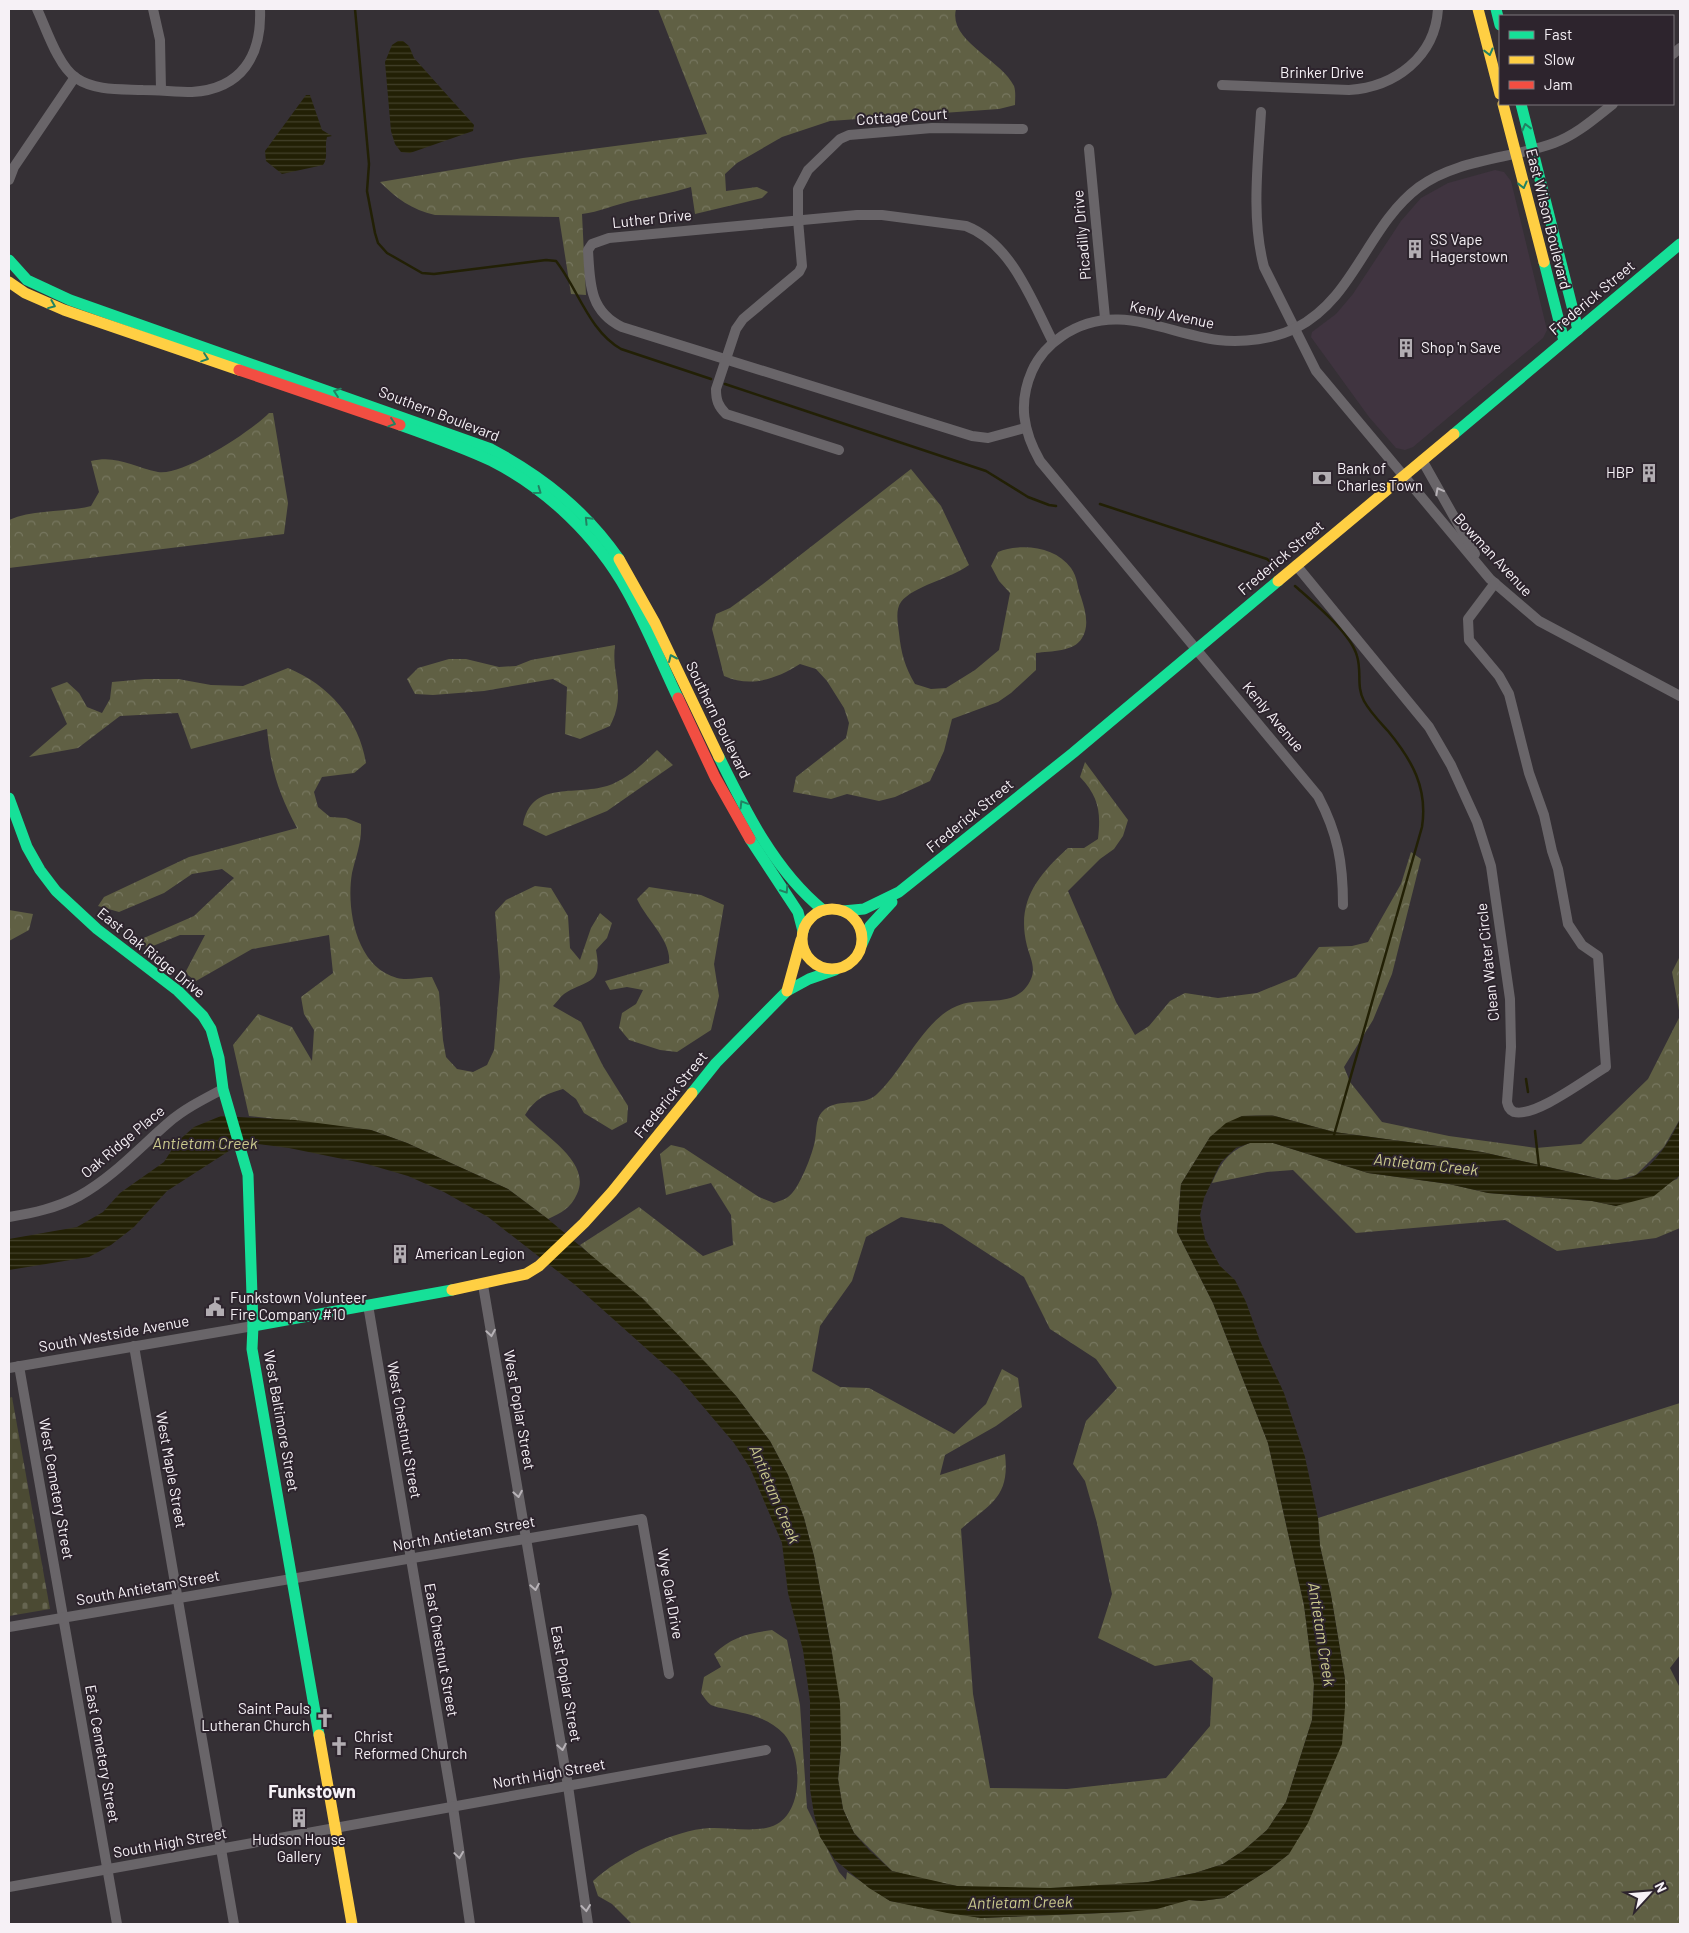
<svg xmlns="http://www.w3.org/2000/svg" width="1689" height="1933" font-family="Barlow,sans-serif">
  <defs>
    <pattern id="forest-crowns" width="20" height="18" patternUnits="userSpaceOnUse" patternTransform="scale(1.25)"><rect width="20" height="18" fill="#606044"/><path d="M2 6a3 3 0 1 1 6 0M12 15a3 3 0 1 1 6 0" fill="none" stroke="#777760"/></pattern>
    <pattern id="cemetery-stones" width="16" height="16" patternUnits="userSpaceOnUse" patternTransform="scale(1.25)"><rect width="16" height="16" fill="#4b4a33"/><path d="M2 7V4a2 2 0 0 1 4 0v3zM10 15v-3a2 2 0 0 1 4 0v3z" fill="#666551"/></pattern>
    <pattern id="water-rules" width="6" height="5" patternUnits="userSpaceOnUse" patternTransform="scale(1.25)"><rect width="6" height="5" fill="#222005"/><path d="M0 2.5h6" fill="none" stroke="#43412a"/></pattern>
  </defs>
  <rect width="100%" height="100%" fill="#353035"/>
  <polygon fill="#403440" points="1495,170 1504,172 1511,181 1547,330 1543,338 1413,447 1405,450 1396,448 1369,417 1311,337 1312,332 1336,314 1353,294 1401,221 1421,198 1448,183"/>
  <g fill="url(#forest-crowns)" fill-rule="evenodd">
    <path d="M658,9h298c-8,32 46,51 58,77 2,6 1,13 1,19l-16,4 -169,12 -48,16 -45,26 -12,11 1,17 31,-4 11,5 -6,6 -67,16 -4,-27c-20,6 -40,10 -60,14 -17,4 -32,11 -49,13l4,81 -15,-1 -12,-77 -124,-2c-23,-5 -39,-17 -55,-33l143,-24 184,-24z"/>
    <path d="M269,413h4l15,90 -4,31 -275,34v-48c25,-11 54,-7 82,-14l8,-14 -8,-31c27,-6 41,6 67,11 24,5 95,-42 111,-59z"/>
    <path d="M911,469l30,37 28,59c-19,14 -56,21 -68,37 -6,8 -3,22 -2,31 2,20 6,34 16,51l16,5 15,-1 29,-18 24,-20 11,-57 -11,-12 -8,-15 7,-14c23,-9 57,-6 73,16 7,10 6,19 10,29 4,13 9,28 1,41 -8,14 -31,13 -46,15v17l-25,23 -13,9 -46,17 -8,32 -14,30 -35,16 -16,4 -32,-7 -16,5 -38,-7 3,-15 50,-39 3,-15 -5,-15 -17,-27 -11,-12 -16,-5c-24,15 -49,24 -76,12l-12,-47 4,-15 14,-6 33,-24z"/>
    <path d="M615,645c-4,33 12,47 -5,81l-30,13 -15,-5 2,-47 -14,-8 -69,12 -51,4 -18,-1 -8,-15 11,-11 31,-9h17l33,8 17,-1 15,-6z"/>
    <path d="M288,668c41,17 71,51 78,95l-12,10 -32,4 -8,15 4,15 12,10 16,1 15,6c1,18 -5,32 -9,49 -6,36 4,94 45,105 10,3 24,-1 35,-1l7,15 4,48 3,17 11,12 16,3 14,-7 7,-15 6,-73 -5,-65 11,-12 29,-14 16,2 17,28 2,32 10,12 11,-32 9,-15 12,10 -5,15 -11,12c7,36 -9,29 -32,44 -4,3 -7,8 -11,12l28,16 22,44 25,40 -1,16 -15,8 -28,-17 -8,-14 -13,-10c-18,5 -28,10 -38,26 19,21 67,47 52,79 -6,14 -16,19 -29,25l-40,-30 -101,-46 -36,-13 -122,-14 -16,-71 25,-31 34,13 20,34 2,-31 -10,-16 -3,-17 32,-24 -4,-38 -77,14 -56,32 -11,-8 20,-38h-25l-32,13 -11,-7 57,-25 40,-38 -12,-9 -30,5 -28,19 -45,19 -21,-6 6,-9 85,-40 108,-29c-19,-36 -26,-58 -30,-99l-76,20 -13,-36 -58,3 -42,32 -49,9 38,-33 -16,-36 16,-6 12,11 8,14 15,6 8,-14 2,-17 33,-3h33l33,6 32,1z"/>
    <path d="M657,750l16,15 -66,46 -61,25 -23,-11c8,-45 51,-29 84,-39 19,-6 36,-22 50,-36z"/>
    <path d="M1085,762l43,58 -5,16 -9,13 -14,10 -32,32 48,111 19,33 14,-9 21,-25 15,-8 33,5 39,-5 39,-16 23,-30 33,-1 16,-4 33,-58 10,-32 10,7 -29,115 -19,46 -29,47 6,15 32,40 67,14 87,12 45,-4 67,-65 32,-63 -8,-44 8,-16v163l-16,28 -28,28 -18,5 -17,-1 -119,-27 -148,-20 -63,-17 -29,1 -32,21 -29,47 -4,48 36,71 55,140 36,162 10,79 -2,36 -26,82 -19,28 -23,20 -21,14 -28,9 -47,9 -50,5 -98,2 -43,-3 -34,-7 -31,-8 -38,-38 -11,-24 -5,-30 3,-33 -9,-93 -18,-97 -10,-38 -16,-43 -18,-34 -34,-45 -94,-98 -38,-30 -24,-23 59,-38 64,49 30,-11 -2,-30 -20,-32 -45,12 -6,-41 11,-9 13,3 75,49 15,6c4,-2 10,-3 14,-6 11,-7 25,-44 27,-57 2,-12 0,-23 10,-31 15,-11 37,-2 51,-14 27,-24 47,-75 81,-89 23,-11 60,5 74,-27 5,-11 -1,-22 -4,-33 -11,-44 10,-70 41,-98h16l14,-9c3,-27 1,-42 -18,-62zM901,1217l41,7 82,53 26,52 46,30 21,29 -31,33 -13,43 12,17 12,42 15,71 -14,44 57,28 36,-6 22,18 -3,48 -44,52 -99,11 -77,-1 -17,-94 -12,-165c30,-26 49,-32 44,-75l-65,21 5,-20 51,-29 26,-19 -4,-29 -16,-9 -16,35 -32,30 -85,-46 -29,-1 -28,-16 8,-45 32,-45 14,-44z"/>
    <path d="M649,887l52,8 23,10 -10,59 5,32 -8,34 -34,22 -17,-2 -31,-10 -10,-12 3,-15 14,-9 7,-14 -16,-3 -17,3 -5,-9 64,-18c3,-22 -23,-44 -32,-64z"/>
    <polygon points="9,910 33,914 29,930 9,941"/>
    <path d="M1250,1143h23l95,30 81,11 39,9 104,8 24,5 61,-27 3,-4v53l-24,10 -99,13 -52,-31 -149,13 -63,-63 -26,2 -55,11c9,-21 17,-32 38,-40z"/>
    <path d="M1680,1403v252l-10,13 10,20v236h-1048l-20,-20 -14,-8 -5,-15c25,-24 82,-51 116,-53 21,-1 50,6 68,-4 27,-15 25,-69 7,-90 -16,-17 -37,-20 -58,-25 -5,-1 -11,-2 -15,-4 -4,-3 -7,-8 -10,-12l3,-16 17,-10 -7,-13c17,-17 35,-21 58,-24l15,10 13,65 7,103 32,64 7,8 1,-8 43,29 91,17 146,-6 62,-12 12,1 23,-3 46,-29 19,-15 56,-175 -14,-84 -11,-49 -2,-28z"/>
  </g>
  <polygon fill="url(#cemetery-stones)" points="12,1397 50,1609 9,1616 9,1398"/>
  <g fill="url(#water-rules)">
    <polygon points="398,41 403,41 409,46 414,58 474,125 473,131 410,153 401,152 395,144 391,131 385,62 392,45"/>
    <path d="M306,95h4l12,35 10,6 -5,1c-3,10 2,20 -4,28l-41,9 -16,-13 -1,-10z"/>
    <path d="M1271,1115l63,17 148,20 119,27c11,1 24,2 35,-4 19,-10 36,-37 44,-56v56l-26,21 -38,10 -24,-5 -104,-8 -39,-9 -81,-11 -95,-30h-23l-14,5 -15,14 -17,36 -4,17 5,24 15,27 15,14 11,22 14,39 24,52 21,64 13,61 2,28 11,49 14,84v28l-3,37 -34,79 -19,31 -19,15 -46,29 -23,3 -12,-1 -32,9 -30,3 -146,6 -34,-5 -57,-12 -21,-13 -34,-28 -15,-23 -6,-23 -4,-25v-88l-7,-51 -15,-57 -6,-50 -32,-75 -16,-25 -56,-66 -104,-93 -86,-67 -44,-25 -36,-16 -41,-12 -78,-16 -38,-5 -19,6 -65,42 -33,36 -23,18 -22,12 -80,13v-31l68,-12 26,-15 17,-19 44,-31 12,-19 18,-16 27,-11 74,4 76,10 36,13 101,46 40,30 94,79 65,66 29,32 34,45 18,34 16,43 10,38 18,97 8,49 1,44 -3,33 5,30 11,24 15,17 23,21 65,15 93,2 98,-6 47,-9 28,-9 21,-14 23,-20 19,-28 26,-82 2,-36 -10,-79 -36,-162 -55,-140 -36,-71 4,-48 29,-47 16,-14 16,-7z"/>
  </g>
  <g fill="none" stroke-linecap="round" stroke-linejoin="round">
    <g stroke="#222005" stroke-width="2.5">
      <path d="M355,9l14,155 -2,27 8,42 3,10 9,10 35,20 12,1 112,-14 10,1c22,28 33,70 65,88l90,30"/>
      <polyline points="725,384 986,471 1028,497 1049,505 1056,506"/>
      <polyline points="1100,504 1267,559 1276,566"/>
      <path d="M1295,586c18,16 56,47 62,70 5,16 -1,30 7,45 6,11 15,20 24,30 24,29 40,57 34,96l-88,308"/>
      <polyline points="1526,1079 1528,1092"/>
      <polyline points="1535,1131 1539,1167"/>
    </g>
    <g stroke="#696569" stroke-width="10">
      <path d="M37,9c9,19 21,57 39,69 19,13 45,11 67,12 16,0 33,2 49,2 50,-3 70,-37 68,-83"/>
      <polyline points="153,9 160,40 161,90"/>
      <polyline points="1673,54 1680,48"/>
      <path d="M1222,85l127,5c46,-3 86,-33 89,-81"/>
      <path d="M1261,112c-3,50 -10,106 3,155l52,104 174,208 49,42 141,75"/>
      <polyline points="1089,149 1105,318"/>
      <polyline points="9,180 14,167 75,77"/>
      <path d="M1025,428l-37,10 -16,-2 -350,-109c-33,-16 -32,-44 -34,-77l4,-6 17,-6 248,-23h25l84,11c46,18 66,75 87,116"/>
      <path d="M839,450l-113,-36c-8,-8 -10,-14 -10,-25l20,-60 7,-10 56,-47 3,-6 -4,-46v-31l10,-19 32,-31 9,-4 83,-7 91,1"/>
      <polyline points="1422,460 1475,554"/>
      <path d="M1296,565l133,162 22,38 26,57 14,44 19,133 1,48 -4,55c1,4 2,8 7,10 21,6 73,-34 92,-45l-8,-111 -16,-11 -14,-21 -10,-55 -6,-18 -8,-36 -15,-42 -20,-79 -10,-18 -30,-36 -1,-21 27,-36"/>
      <path d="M1343,905c0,-42 -5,-71 -25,-109l-278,-335c-17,-30 -22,-58 -8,-90 6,-14 18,-27 30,-35 53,-36 102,-3 156,4 25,3 56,-1 78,-12 59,-30 71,-102 123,-141 38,-28 91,-28 135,-44 22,-8 40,-24 59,-39"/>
      <path d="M9,1217c24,-4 48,-9 70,-21 34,-19 59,-47 89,-73 16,-14 36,-24 55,-34"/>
      <polyline points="483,1285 568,1786 588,1924"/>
      <polyline points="368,1305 453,1807 470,1924"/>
      <polyline points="134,1346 234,1924"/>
      <polyline points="19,1366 117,1924"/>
      <polyline points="9,1368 253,1326"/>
      <polyline points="9,1627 642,1519 669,1674"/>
      <polyline points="9,1887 766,1750"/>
    </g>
    <g stroke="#16e098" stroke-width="11">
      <polyline points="1496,9 1500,25"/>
      <polyline points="1521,104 1578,330"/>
      <path d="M9,260l18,20 43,20 421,149c52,28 94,61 128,110"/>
      <polyline points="1544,262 1564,341"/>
      <path d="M400,425c31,11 62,22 92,36 55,28 105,76 135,130 19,34 34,71 51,107"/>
      <polyline points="1454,434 1680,244"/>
      <path d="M719,757c27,55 56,114 104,153"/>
      <polyline points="9,798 27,847 40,870 56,891 97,929 178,991 203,1016 211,1029 219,1058 223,1089 248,1175 253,1326"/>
      <polyline points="750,839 798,912 803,931"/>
      <polyline points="843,911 864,909 899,892 1073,753 1278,581"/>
      <polyline points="862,944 870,926 892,902"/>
      <polyline points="692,1093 716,1063 787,991 809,979 835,970"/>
      <polyline points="319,1735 252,1349 253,1326 452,1290"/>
    </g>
    <g stroke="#ffcf43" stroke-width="11">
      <polyline points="1478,9 1500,94"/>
      <polyline points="1503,104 1544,262"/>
      <polyline points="9,282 25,293 64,310 239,370"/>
      <polyline points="619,559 655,623 719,757"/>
      <polyline points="1278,581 1454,434"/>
      <circle cx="832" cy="939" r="30"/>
      <polyline points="787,991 801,940"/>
      <polyline points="452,1290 526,1274 539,1266 584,1223 612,1192 692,1093"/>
      <polyline points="319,1735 352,1924"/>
    </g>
    <g stroke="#f24e42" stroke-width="11">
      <polyline points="239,370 400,425"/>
      <polyline points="678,698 715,777 750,839"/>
    </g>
  </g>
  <defs><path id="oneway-chevron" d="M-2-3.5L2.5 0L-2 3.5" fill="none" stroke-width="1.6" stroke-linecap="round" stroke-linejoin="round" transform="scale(1.25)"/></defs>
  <g stroke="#228262">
    <use href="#oneway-chevron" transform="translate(1489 52) rotate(76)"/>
    <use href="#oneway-chevron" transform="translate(1526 127) rotate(-104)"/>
    <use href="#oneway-chevron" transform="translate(1523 185) rotate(76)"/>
    <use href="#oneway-chevron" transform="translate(52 305) rotate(22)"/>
    <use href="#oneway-chevron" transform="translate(205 358) rotate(19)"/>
    <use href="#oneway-chevron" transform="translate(337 392) rotate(-161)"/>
    <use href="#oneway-chevron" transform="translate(392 423) rotate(19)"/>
    <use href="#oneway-chevron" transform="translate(538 491) rotate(36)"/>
    <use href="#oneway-chevron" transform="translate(588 520) rotate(-134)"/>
    <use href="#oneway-chevron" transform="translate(672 658) rotate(-114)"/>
    <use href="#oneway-chevron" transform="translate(743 804) rotate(-121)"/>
    <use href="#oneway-chevron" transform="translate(785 890) rotate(57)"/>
  </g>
  <g stroke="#b7b2b7">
    <use href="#oneway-chevron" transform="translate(1439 491) rotate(-118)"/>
    <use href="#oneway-chevron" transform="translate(491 1333) rotate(81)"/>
    <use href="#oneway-chevron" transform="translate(518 1494) rotate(80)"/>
    <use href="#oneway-chevron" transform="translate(535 1587) rotate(80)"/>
    <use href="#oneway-chevron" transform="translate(562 1747) rotate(80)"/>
    <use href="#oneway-chevron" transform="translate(459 1855) rotate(82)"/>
    <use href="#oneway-chevron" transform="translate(586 1908) rotate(83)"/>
  </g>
  <defs>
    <g id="building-bare" transform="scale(1.5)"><path d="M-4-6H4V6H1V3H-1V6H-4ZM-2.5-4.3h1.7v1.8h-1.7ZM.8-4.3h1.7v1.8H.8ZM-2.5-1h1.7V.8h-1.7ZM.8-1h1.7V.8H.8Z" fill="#b2adb2" stroke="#2d242d" stroke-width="2.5" paint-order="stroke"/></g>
    <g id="bank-bare" transform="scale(1.5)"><path d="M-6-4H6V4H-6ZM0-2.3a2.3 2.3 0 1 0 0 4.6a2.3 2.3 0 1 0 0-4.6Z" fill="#b2adb2" stroke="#2d242d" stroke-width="2.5" paint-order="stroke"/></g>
    <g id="civic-bare" transform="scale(1.5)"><path d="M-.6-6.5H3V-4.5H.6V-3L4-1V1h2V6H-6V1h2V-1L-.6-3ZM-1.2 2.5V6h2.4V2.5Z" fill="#b2adb2" stroke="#2d242d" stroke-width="2.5" paint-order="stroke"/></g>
    <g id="church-bare" transform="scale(1.5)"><path d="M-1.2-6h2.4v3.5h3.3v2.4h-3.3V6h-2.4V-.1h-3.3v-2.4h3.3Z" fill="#b2adb2" stroke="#2d242d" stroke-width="2.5" paint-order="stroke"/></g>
  </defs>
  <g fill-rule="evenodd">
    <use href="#building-bare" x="1415" y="249"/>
    <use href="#building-bare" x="1406" y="348"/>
    <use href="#building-bare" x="1649" y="473"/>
    <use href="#bank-bare" x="1322" y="478"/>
    <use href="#building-bare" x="400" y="1254"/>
    <use href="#civic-bare" x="215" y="1307"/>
    <use href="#church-bare" x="325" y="1718"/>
    <use href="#church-bare" x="339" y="1746"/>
    <use href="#building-bare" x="299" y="1818"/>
  </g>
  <g text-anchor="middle" stroke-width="4" stroke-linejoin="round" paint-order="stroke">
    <g font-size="15" fill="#f6f1f6" stroke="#2d242d">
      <text x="1322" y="78">Brinker Drive</text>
      <text transform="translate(902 117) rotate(-4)" y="5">Cottage Court</text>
      <text transform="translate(652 219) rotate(-6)" y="5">Luther Drive</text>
      <text transform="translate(1548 219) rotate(76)" y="5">East Wilson Boulevard</text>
      <text transform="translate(1082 235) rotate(-95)" y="5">Picadilly Drive</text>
      <text transform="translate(1592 298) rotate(-40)" y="5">Frederick Street</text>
      <text transform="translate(1172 315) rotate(12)" y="5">Kenly Avenue</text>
      <text transform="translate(439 414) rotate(21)" y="5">Southern Boulevard</text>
      <text transform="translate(1493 555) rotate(47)" y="5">Bowman Avenue</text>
      <text transform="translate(1281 558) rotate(-40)" y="5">Frederick Street</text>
      <text transform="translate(1273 717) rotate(50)" y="5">Kenly Avenue</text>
      <text transform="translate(718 720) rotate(64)" y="5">Southern Boulevard</text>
      <text transform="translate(970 816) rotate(-39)" y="5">Frederick Street</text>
      <text transform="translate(151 953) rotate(39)" y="5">East Oak Ridge Drive</text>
      <text transform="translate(1488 962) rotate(-96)" y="5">Clean Water Circle</text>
      <text transform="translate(671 1095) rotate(-51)" y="5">Frederick Street</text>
      <text transform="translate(123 1142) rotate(-40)" y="5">Oak Ridge Place</text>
      <text transform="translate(114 1334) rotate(-10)" y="5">South Westside Avenue</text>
      <text transform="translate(519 1410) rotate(80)" y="5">West Poplar Street</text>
      <text transform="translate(281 1421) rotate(80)" y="5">West Baltimore Street</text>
      <text transform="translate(404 1430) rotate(80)" y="5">West Chestnut Street</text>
      <text transform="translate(171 1470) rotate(80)" y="5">West Maple Street</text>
      <text transform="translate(56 1489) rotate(80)" y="5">West Cemetery Street</text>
      <text transform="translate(464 1534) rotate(-10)" y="5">North Antietam Street</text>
      <text transform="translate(148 1588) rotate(-10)" y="5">South Antietam Street</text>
      <text transform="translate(670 1594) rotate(80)" y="5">Wye Oak Drive</text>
      <text transform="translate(441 1650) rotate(80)" y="5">East Chestnut Street</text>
      <text transform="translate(566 1684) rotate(80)" y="5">East Poplar Street</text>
      <text transform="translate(102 1754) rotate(80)" y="5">East Cemetery Street</text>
      <text transform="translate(549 1774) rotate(-10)" y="5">North High Street</text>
      <text transform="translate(170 1843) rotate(-10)" y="5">South High Street</text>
    </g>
    <g font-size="15" fill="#f6f1f6" stroke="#2d242d" text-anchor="start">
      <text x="1430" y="245">SS Vape<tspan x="1430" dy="17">Hagerstown</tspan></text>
      <text x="1421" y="353">Shop 'n Save</text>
      <text x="1337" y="474">Bank of<tspan x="1337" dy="17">Charles Town</tspan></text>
      <text x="1634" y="478" text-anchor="end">HBP</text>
      <text x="415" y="1259">American Legion</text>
      <text x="230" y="1303">Funkstown Volunteer<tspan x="230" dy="17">Fire Company #10</tspan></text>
      <text x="310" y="1714" text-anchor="end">Saint Pauls<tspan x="310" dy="17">Lutheran Church</tspan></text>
      <text x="354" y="1742">Christ<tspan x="354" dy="17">Reformed Church</tspan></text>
      <text x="299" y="1845" text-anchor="middle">Hudson House<tspan x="299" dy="17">Gallery</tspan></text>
    </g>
    <g font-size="16" font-style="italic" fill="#cbca8e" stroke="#2d242d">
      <text x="205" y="1149">Antietam Creek</text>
      <text transform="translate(1426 1164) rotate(6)" y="6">Antietam Creek</text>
      <text transform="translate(775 1494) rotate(67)" y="6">Antietam Creek</text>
      <text transform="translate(1322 1634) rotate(81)" y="6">Antietam Creek</text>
      <text transform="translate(1020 1902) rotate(-1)" y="6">Antietam Creek</text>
    </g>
    <g font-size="18" font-weight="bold" fill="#f6f1f6" stroke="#2d242d">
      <text x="312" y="1798">Funkstown</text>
    </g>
  </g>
  <rect width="1689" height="1933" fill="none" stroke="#f6f1f6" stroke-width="20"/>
  <rect x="1499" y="15" width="175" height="90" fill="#2d242d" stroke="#7d767d"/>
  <rect x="1509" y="31" width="25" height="8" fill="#16e098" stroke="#7d767d"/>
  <text x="1544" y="40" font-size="15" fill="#f6f1f6">Fast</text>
  <rect x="1509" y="56" width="25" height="8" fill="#ffcf43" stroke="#7d767d"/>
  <text x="1544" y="65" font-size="15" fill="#f6f1f6">Slow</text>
  <rect x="1509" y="81" width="25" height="8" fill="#f24e42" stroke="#7d767d"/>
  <text x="1544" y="90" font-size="15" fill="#f6f1f6">Jam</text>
  <g transform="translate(1649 1893) rotate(64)" stroke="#2d242d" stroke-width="4" paint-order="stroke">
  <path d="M0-4L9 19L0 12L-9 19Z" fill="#f6f1f6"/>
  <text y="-8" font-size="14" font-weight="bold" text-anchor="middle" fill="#f6f1f6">N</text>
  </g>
</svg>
